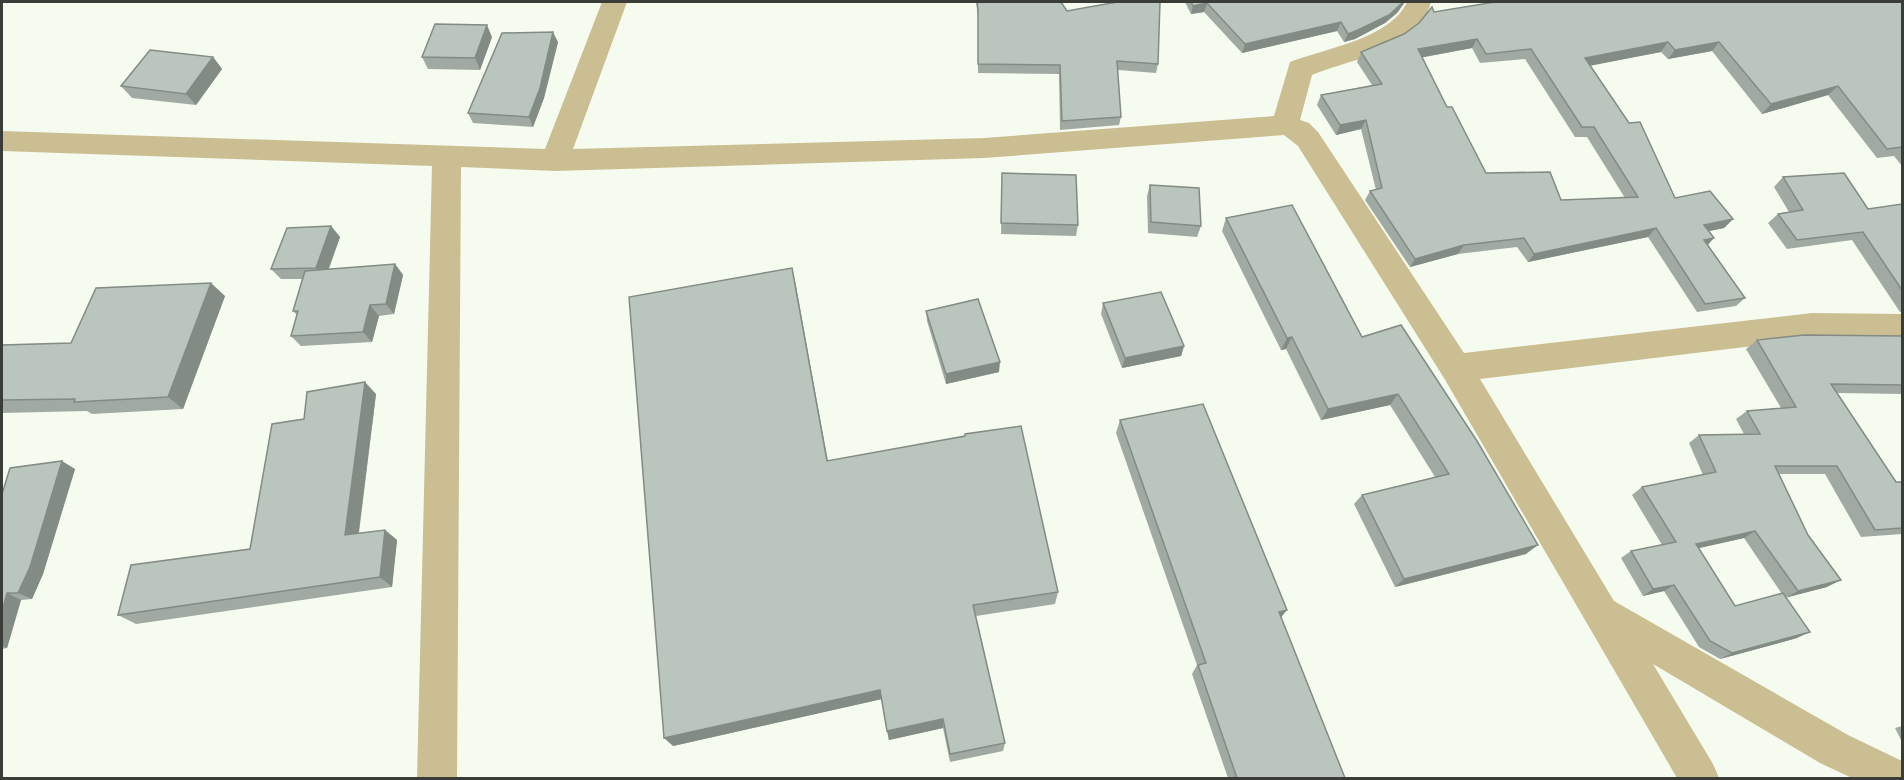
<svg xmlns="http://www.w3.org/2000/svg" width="1904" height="780" font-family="'PT Sans',sans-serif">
  <rect width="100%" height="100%" fill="#f6fbef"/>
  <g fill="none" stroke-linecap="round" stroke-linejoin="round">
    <path fill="#cbbe92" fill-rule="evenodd" d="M602,2h25l-54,147 411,-11 290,-22 16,-54c36,-14 100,-23 117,-60h24c-13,49 -78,56 -119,73l-12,45 9,3 9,9 146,221 348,-40 90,1v26l-90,-1 -332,40 134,222 234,134 54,26v17h-50l-32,-15 -167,-99 60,100 6,14h-42l-233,-400 -146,-232 -14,-11 -300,23 -429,13 -94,-4 -4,611h-40l15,-612 -430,-15v-20l543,18z"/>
  </g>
  <g fill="#a0aaa3" fill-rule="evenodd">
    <polygon points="976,2 1061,2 1067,11 1158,64 1156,73 1118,70 1121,117 1119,125 1060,130 1059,74 978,73 978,18"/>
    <polygon points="1185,2 1405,2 1397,13 1385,23 1355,39 1344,42 1337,31 1242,53 1204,12 1191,14"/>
    <path d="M1902,2v164l-8,-10 -17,2 -49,-63 -66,19 -50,-63 -44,8 -7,-7 -71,13 85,133 58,21 -9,9 -15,3 -1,14 37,53 -9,8 -39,6 -49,-75 -120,25 -11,-15 -59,7 -48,13 -45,-67 5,-9 6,-1 -15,-61 -25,6 -19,-30 4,-10 51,-10 -15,-23 4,-10 43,-18 30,-22zM1472,48l8,15 45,-4 50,78h12l38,61 -64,2 -75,-27 -39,-66 -25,-50z"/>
    <polygon points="492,37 480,70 428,69 422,57"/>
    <polygon points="558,42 544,98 533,127 473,123 468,113"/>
    <polygon points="213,57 222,69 196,105 132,98 121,86"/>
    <polygon points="1002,173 1078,225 1076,236 1001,234"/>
    <polygon points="1783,177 1868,209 1902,204 1902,312 1900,312 1852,240 1787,249 1768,223 1778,214 1789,212 1774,187"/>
    <polygon points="1150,185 1201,226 1197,237 1148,233 1147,196"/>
    <polygon points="1226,218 1362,337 1526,554 1395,587 1354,504 1362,495 1435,477 1390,405 1321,420 1286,349 1281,350 1222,231"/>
    <polygon points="331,226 340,237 329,269 395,264 403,275 394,314 379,316 372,342 301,346 291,336 297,315 293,311 302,279 281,279 271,269"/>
    <polygon points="792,268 828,461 1058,592 1055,604 976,616 1005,743 1003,751 950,762 943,728 889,740 882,699 673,746"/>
    <polygon points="225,296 183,409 92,414 87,411 2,413 2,345 71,343"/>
    <polygon points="1103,303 1184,346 1181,356 1122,368 1101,314"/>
    <polygon points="926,311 999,372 946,384 927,321"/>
    <path d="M1902,336v58l-65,-1 59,89h6v52l-41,3 -36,-63h-47l49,113 -41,10 11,41 -77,21 -21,-12 -35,-56 -21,5 -22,-38 10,-7 31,-6 -30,-50 10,-8 61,-12 -14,-32 10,-8 45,-1 -8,-15 11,-8 34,-3 -35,-59 11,-9zM1744,538l38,56 -47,12 -36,-58z"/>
    <polygon points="376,394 359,533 385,530 397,540 392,587 136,624 118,615 250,549 304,419"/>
    <polygon points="1120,420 1281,617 1345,778 1228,778 1192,674 1197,665 1116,433"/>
    <polygon points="75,469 43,574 32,599 21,600 7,648 2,649 2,494"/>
    <polygon points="1902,726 1902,742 1895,728"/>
  </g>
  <g fill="#828b84">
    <polygon points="1403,2 1405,2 1397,13 1385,23 1355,39 1344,42 1348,34"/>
    <polygon points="1207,3 1204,12 1191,14 1193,6"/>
    <polygon points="1341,22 1337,31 1242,53 1245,44"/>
    <polygon points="487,25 492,37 480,70 475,58"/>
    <polygon points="553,32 558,42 544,98 533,127 529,117"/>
    <polygon points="1477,39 1472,48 1414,59 1418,49"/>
    <polygon points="1668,42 1661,52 1579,68 1585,58"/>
    <polygon points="1719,42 1712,51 1668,59 1675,50"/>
    <polygon points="213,57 222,69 196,105 186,94"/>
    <polygon points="1838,86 1828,95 1762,114 1771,104"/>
    <polygon points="1366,120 1361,129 1336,135 1340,125"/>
    <polygon points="1733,219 1724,228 1695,234 1704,225"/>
    <polygon points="331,226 340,237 325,278 316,268"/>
    <polygon points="1656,228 1648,237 1528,262 1534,254"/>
    <polygon points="1714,238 1706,247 1704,240"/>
    <polygon points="1464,245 1458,254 1410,267 1415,259"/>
    <polygon points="395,264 403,275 394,314 386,304"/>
    <polygon points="792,268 796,286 830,476 827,461"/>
    <polygon points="211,283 225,296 183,409 168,397"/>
    <polygon points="370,305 379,316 372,342 363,332"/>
    <polygon points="1292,337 1286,349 1281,350 1287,338"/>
    <polygon points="1184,346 1181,356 1122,368 1125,358"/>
    <polygon points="1000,362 999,372 946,384 946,374"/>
    <polygon points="365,382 376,394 357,545 345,535"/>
    <polygon points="1398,394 1390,405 1321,420 1328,409"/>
    <polygon points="62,461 75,469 43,574 32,599 18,593"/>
    <polygon points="385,530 397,540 392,587 380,577"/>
    <polygon points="1755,531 1744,538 1686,551 1696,544"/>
    <polygon points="1538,545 1526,554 1395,587 1404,579"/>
    <polygon points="1841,580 1827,587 1785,598 1798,591"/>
    <polygon points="1674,585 1664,591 1643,596 1653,589"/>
    <polygon points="7,593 21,600 7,648 2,646 2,612"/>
    <polygon points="1287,610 1279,620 1279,612"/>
    <polygon points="1810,632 1797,638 1720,659 1732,653"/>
    <polygon points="880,690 882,699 673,746 664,738"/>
    <polygon points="943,719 943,728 889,740 887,731"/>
  </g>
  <g fill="#bac6bd" stroke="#828b84" stroke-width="1.5" fill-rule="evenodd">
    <polygon points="977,2 1061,2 1067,11 1117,2 1160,2 1158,64 1117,61 1121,117 1062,121 1060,65 978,64 978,9"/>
    <polygon points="1191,2 1403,2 1401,4 1389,15 1358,30 1348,34 1341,22 1245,44 1207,3 1193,6"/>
    <path d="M1495,2h407v145l-15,2 -49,-63 -67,18 -52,-62 -44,8 -7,-8 -83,16 44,65 11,-1 35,76 35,-7 23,28 -29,6 10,13 -10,2 41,58 -40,6 -49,-76 -122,26 -10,-16 -60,7 -49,14 -45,-68 12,-3 -16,-68 -26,5 -19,-30 61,-11 -21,-32 43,-18 15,-11 13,-16 2,5zM1477,39l9,15 45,-5 51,78h12l44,70 -77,3 -11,-28 -64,1 -34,-66h-5l-29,-58z"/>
    <polygon points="435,24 487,25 475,58 422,57"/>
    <polygon points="553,32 540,88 529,117 468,113 502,33"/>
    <polygon points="150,50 213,57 186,94 121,86"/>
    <polygon points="1002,173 1076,175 1078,225 1001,223"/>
    <polygon points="1844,173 1868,209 1902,204 1902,290 1863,232 1797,240 1778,214 1803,210 1783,177"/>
    <polygon points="1150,185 1199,188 1201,226 1151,222"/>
    <polygon points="1292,205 1362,337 1401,325 1477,441 1538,545 1404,579 1362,495 1449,474 1398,394 1328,409 1292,337 1287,338 1226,218"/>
    <polygon points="331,226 316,268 271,269 287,228"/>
    <polygon points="395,264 386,304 370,305 363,332 291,336 298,311 293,311 305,271"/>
    <polygon points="792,268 827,461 965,436 965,434 1021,426 1058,592 973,605 1005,743 950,754 943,719 887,731 880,690 664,738 629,297"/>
    <polygon points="211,283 168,397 74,402 75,399 2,400 2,345 71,343 96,288"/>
    <polygon points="1161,292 1184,346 1125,358 1103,303"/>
    <polygon points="978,299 1000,362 946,374 926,311"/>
    <polygon points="1804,335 1902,336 1902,385 1831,384 1896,482 1902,482 1902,528 1875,530 1837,466 1775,466 1808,535 1841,580 1798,591 1755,531 1696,544 1735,606 1783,593 1810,632 1732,653 1710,641 1674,585 1653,589 1631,551 1676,542 1642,487 1716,472 1699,435 1760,434 1747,411 1796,407 1757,340"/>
    <polygon points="365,382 345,535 385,530 380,577 118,615 131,565 250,549 272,424 304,419 307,392"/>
    <polygon points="1203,404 1287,610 1279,612 1345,778 1237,778 1198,665 1206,663 1120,420"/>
    <polygon points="62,461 30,567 18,593 7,593 2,612 2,494 10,468"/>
  </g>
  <rect width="1904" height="780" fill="none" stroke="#3a3c37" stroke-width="6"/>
</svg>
